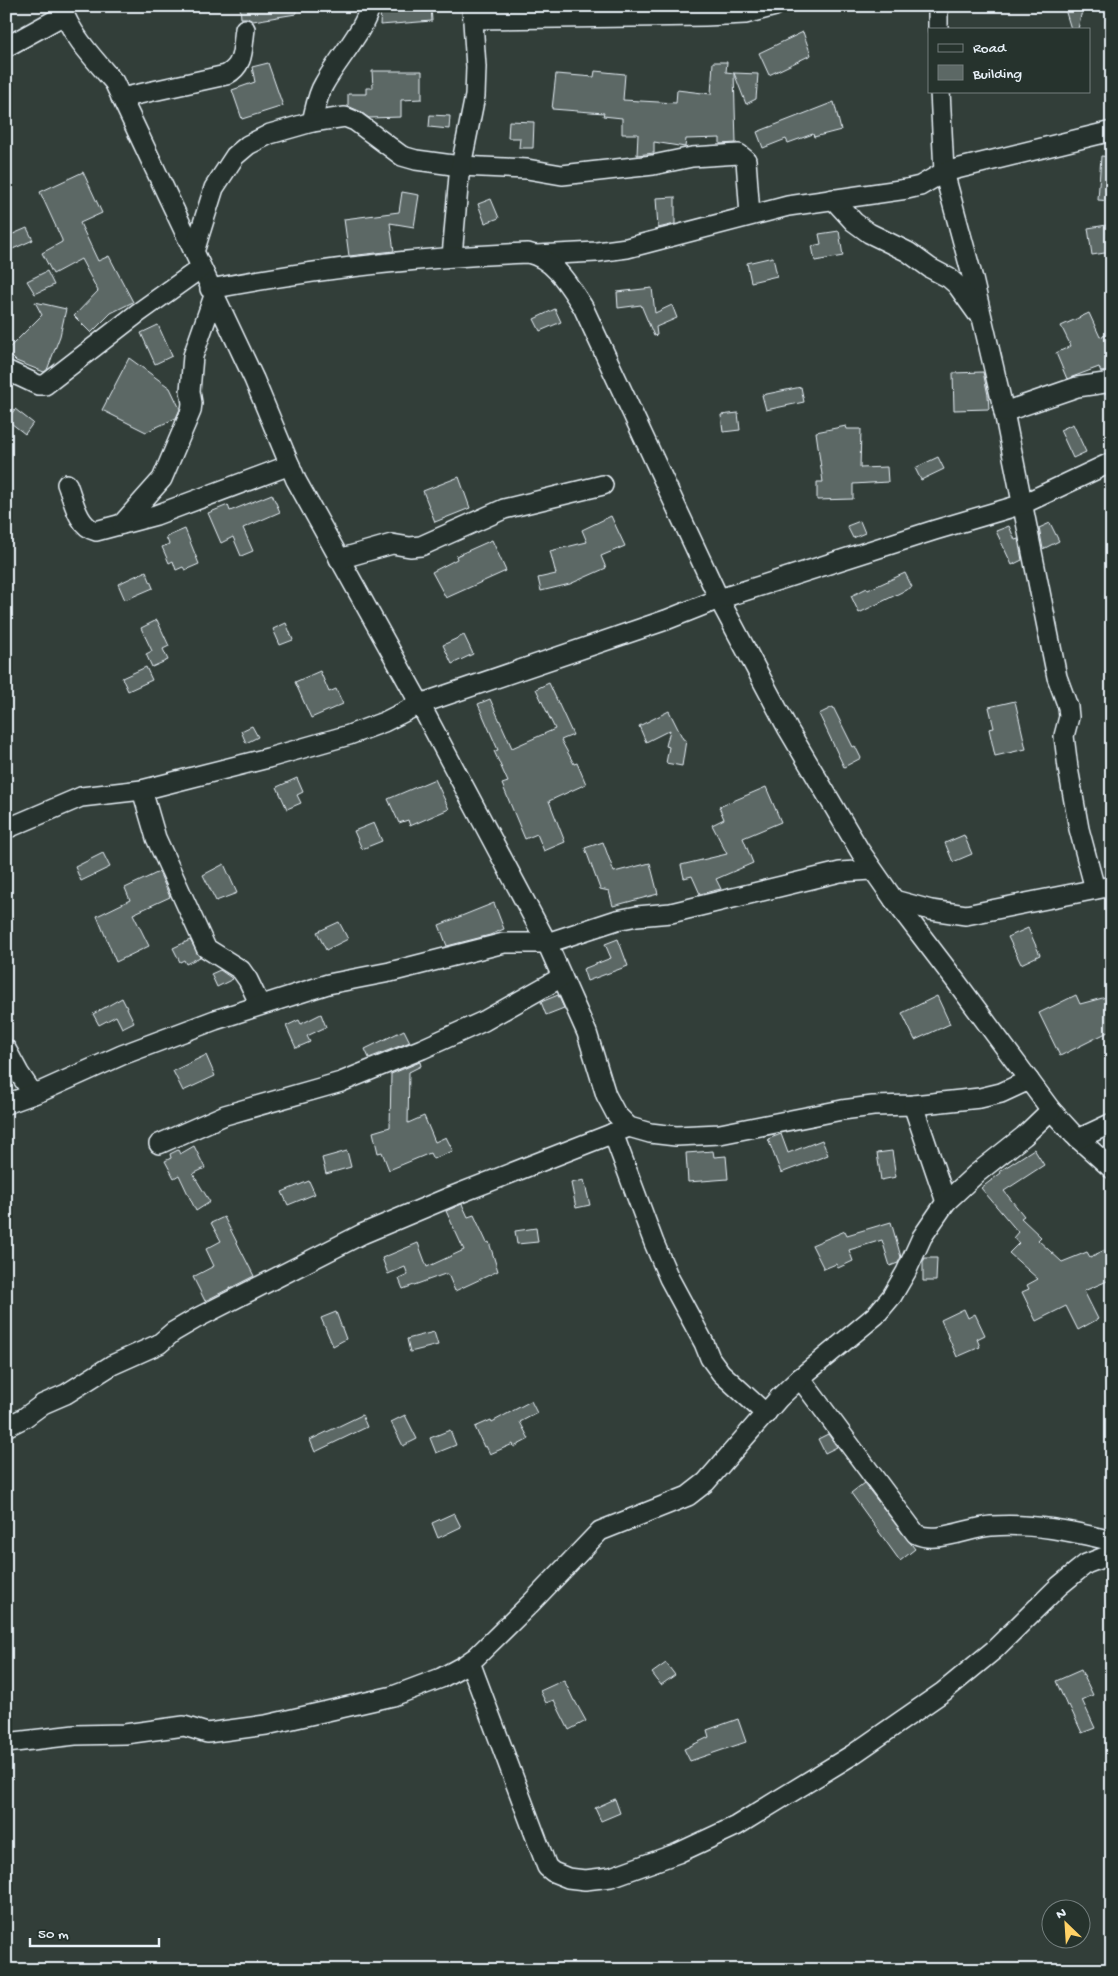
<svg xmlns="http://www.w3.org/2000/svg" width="1118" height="1976" font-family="'Gochi Hand',sans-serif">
  <rect width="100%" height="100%" fill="#323e39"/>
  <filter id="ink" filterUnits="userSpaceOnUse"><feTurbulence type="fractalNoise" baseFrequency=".02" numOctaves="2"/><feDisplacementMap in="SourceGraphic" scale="10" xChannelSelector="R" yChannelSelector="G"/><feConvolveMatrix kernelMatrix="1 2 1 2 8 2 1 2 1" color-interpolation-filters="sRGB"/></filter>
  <g filter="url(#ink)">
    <g fill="#5c6865" stroke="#e8f1f8">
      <polygon points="240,6 296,6 296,14 253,21 247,18 241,18"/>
      <polygon points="381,6 431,6 432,21 380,25"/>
      <polygon points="1064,6 1083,6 1078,29 1071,29"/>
      <polygon points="803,32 811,55 769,75 759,53"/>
      <polygon points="713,62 727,62 726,72 734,73 736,143 720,144 720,138 686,139 685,147 654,142 654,153 637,155 638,134 622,134 622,118 603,116 604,113 552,109 556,74 594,77 595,71 625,74 623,100 676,103 677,90 711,94"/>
      <polygon points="268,63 283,106 242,119 232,90 255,82 252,67"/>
      <polygon points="372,71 422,71 422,99 401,100 401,117 369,118 359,111 348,106 348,94 366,94 366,88 373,88"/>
      <polygon points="734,73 758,74 756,99 746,104"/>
      <polygon points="834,102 841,130 814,137 813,134 788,143 786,139 763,148 757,132"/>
      <polygon points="430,115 450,116 449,129 429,127"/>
      <polygon points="509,121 534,122 533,148 519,148 520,138 508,138"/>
      <polygon points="1101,156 1112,157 1112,201 1098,200"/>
      <polygon points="83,172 102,213 80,223 98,261 109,256 133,302 111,313 91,333 74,316 98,291 81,259 53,274 42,253 62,242 62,240 40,192"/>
      <polygon points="402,192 419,195 414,227 390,223 394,251 349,256 344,219 399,212"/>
      <polygon points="675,197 675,224 658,228 656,198"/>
      <polygon points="491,199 499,218 485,223 478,204"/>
      <polygon points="1107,225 1111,252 1092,255 1088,228"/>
      <polygon points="27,228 33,240 6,252 6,237"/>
      <polygon points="839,231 843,256 815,261 812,246 821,244 819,234"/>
      <polygon points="773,257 777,276 751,282 747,263"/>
      <polygon points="47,271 54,285 35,294 27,281"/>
      <polygon points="652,288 655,313 672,305 677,318 656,327 657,335 654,336 641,305 618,308 617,292"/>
      <polygon points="35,302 66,309 60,336 47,370 44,372 16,361 6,351 42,315"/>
      <polygon points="555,309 561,322 540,331 534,319"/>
      <polygon points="1089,313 1100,337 1112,333 1112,371 1101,372 1099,367 1067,379 1056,353 1071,346 1061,326"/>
      <polygon points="158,325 172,356 155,364 141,333"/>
      <polygon points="129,358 170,388 180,409 176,418 146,432 102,410"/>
      <polygon points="983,372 988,395 989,409 954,410 953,373"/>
      <polygon points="801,387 804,402 766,410 762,395"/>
      <polygon points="15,409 33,423 25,434 7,420"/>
      <polygon points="738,413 740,430 723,432 721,415"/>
      <polygon points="1073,424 1086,452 1073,458 1060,430"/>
      <polygon points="846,426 847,429 861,429 860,468 887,467 888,482 853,484 853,499 817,500 817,482 823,482 816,432"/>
      <polygon points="938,457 944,469 921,480 915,468"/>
      <polygon points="459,477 470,508 435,522 423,491"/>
      <polygon points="272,494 280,512 243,528 253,551 241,556 233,537 221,543 208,513 228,505 230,511"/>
      <polygon points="611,516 625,546 601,556 606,568 570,584 541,591 538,578 556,574 550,551 587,542 582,530"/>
      <polygon points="860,521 865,533 853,538 847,526"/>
      <polygon points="1050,523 1059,541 1043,549 1039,528"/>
      <polygon points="1009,526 1015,540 1018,539 1022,560 1012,565 996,531"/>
      <polygon points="185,529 199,564 185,570 183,567 176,570 173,561 169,563 162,547 169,544 166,537"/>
      <polygon points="492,540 506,571 446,598 432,572 457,559 456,556"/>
      <polygon points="146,571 153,588 125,600 118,584"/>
      <polygon points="905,573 912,587 859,613 851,596 867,588 868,590"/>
      <polygon points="157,620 169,646 163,649 168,660 152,667 146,654 152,651 141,628"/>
      <polygon points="286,623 293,640 280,645 273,629"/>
      <polygon points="464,635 473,654 452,664 443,645"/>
      <polygon points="146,667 152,680 128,691 122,678"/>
      <polygon points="320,671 329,692 336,689 343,704 311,718 295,682"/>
      <polygon points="549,683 573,735 561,740 574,764 577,763 586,784 549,801 565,842 544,851 537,834 525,839 502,784 508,782 494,751 498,750 478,704 490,699 512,748 555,729 536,689"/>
      <polygon points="1015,701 1026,749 995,756 989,729 994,728 989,707"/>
      <polygon points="833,707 853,747 855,746 861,758 844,767 819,714"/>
      <polygon points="669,711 683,739 686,740 682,766 666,763 669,747 666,746 670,730 646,742 639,726"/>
      <polygon points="252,726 258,737 246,743 241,731"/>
      <polygon points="297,778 303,792 297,795 301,803 287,809 277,787"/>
      <polygon points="435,779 449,809 410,826 408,820 399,823 388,799"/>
      <polygon points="766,787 781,822 743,838 753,863 716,879 721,889 700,894 692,876 684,878 681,865 727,854 712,825 724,819 719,807"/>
      <polygon points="374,823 382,841 362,849 354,831"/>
      <polygon points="964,835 972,854 953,862 945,843"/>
      <polygon points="603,842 614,872 650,863 658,894 613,906 609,891 600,889 585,848"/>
      <polygon points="103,853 110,867 81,881 75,867"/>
      <polygon points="224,864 237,893 216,901 203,875"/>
      <polygon points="159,872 170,897 133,914 149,946 116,962 97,916 130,900 125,888"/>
      <polygon points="494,903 504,929 490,935 447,946 439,925"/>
      <polygon points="339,922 348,939 326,950 317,932"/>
      <polygon points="1028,928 1040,955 1021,964 1008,937"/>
      <polygon points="618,939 628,966 587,981 583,969 611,958 605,944"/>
      <polygon points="190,940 200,957 186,964 184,960 180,962 173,948"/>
      <polygon points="220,970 233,979 217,987 211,974"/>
      <polygon points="558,995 564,1008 546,1015 541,1002"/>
      <polygon points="1076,995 1080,1004 1110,996 1112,1003 1112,1030 1060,1056 1039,1013"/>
      <polygon points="937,996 950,1024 915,1040 902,1013"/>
      <polygon points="122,998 134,1022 122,1028 116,1016 99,1025 93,1014"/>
      <polygon points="321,1014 326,1027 307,1036 310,1042 296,1048 286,1026 299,1020 301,1024"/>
      <polygon points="404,1030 410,1042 369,1058 365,1049"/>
      <polygon points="206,1055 215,1076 183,1091 173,1071"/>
      <polygon points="420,1062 421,1066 409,1072 408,1123 424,1116 435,1142 446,1137 453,1151 433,1159 430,1153 389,1170 382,1152 378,1153 373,1132 390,1127 391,1074"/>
      <polygon points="781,1134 788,1153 822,1140 828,1155 781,1173 768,1139"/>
      <polygon points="194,1146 205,1168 193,1174 210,1202 196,1211 179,1175 174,1178 165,1161 171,1158 170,1154 178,1150 180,1154"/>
      <polygon points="1034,1149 1044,1165 1004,1191 1024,1216 1021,1218 1041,1237 1038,1240 1062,1262 1087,1252 1090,1257 1105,1250 1106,1254 1112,1251 1112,1279 1084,1291 1098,1319 1078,1330 1066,1306 1036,1321 1022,1292 1029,1289 1027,1285 1038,1279 1009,1253 1019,1243 1013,1238 1018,1232 981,1188 1001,1173 1000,1171"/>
      <polygon points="347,1151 351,1167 326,1174 322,1158"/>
      <polygon points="713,1151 714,1157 726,1156 728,1179 688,1182 686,1153"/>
      <polygon points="892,1151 896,1177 881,1180 877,1153"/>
      <polygon points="584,1180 590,1205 576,1208 571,1183"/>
      <polygon points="309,1181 315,1194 288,1205 282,1192"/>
      <polygon points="462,1204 468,1217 474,1215 487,1243 489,1242 498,1271 455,1291 448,1274 445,1274 403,1289 399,1279 408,1275 405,1267 388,1274 382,1258 418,1243 427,1267 464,1250 446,1211"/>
      <polygon points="224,1217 254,1276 205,1301 193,1277 214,1266 206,1249 221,1241 211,1223"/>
      <polygon points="891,1222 901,1257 898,1263 890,1266 882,1240 849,1250 853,1261 838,1268 836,1264 824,1269 812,1245 845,1231 847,1235"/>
      <polygon points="536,1228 538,1242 517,1244 515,1231"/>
      <polygon points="925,1258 937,1258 936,1281 923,1281 923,1262"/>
      <polygon points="964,1309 968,1318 975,1314 985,1335 977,1339 980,1347 957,1357 941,1320"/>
      <polygon points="336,1312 346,1339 333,1346 321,1318"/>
      <polygon points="434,1332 438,1345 410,1352 407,1339"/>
      <polygon points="531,1401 537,1413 520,1422 529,1439 514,1447 513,1444 490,1454 486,1446 484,1447 475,1427 491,1420 492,1422"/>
      <polygon points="362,1415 367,1427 315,1452 310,1440"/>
      <polygon points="405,1415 417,1439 403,1446 391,1422"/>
      <polygon points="450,1430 456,1445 436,1453 430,1438"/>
      <polygon points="828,1434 837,1447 825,1453 818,1439"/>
      <polygon points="864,1483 915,1549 900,1561 851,1493"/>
      <polygon points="454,1513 461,1527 438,1538 432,1523"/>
      <polygon points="666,1663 675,1675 661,1685 652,1673"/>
      <polygon points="1081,1670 1093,1695 1082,1700 1095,1728 1082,1733 1069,1705 1067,1706 1056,1681"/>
      <polygon points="564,1680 574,1701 575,1701 586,1721 569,1730 554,1700 546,1703 540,1691"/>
      <polygon points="738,1719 746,1742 690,1761 684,1749 709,1737 707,1730"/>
      <polygon points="615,1799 620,1813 601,1821 595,1808"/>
    </g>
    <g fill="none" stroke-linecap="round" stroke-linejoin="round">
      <g stroke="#e8f1f8" stroke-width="22">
        <g id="minor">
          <path d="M61,6c10,29 33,53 53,76l140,297 42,101 124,224 127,239 40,90 19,62 10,19 13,13 21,6 26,3 44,-2 122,-24 31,-4 40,-1 67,-7 21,-5 28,-13"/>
          <polyline points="473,19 705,16 745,14 775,6"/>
          <polyline points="938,29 938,6"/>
          <polyline points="6,47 64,15"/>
          <polyline points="940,91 944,172 973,279 1004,412 1057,677 1068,707 1069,717 1064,736 1068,768 1079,829 1095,889"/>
          <path d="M121,98l105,-23c19,-10 16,-27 19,-46"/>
          <path d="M312,122c3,-12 5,-27 12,-38 12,-22 42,-56 46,-78"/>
          <polyline points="833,199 854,222 869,233 908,252 930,268 949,278 957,285 977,313"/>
          <polyline points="194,252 214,188 235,156 248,145 270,134 312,122 345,117 355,121 402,156 416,160 460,166 527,169 562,175 653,165 692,157 739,154 746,160 750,215"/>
          <polyline points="536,255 597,252 627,248 788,206 907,189 920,186 944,172 1112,131"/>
          <polyline points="452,256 459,176 475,96 476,67 472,6"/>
          <path d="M210,289c105,-20 212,-32 318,-36 27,6 41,33 55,54l136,292 69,130 72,122 34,49 61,80 96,130 23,25 38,34"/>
          <polyline points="6,370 38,385 45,385 138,313 201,268"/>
          <polyline points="1004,412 1077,387 1112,382"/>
          <path d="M67,484c6,15 11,43 29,47l60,-16 134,-50"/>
          <polyline points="122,524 162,479 191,411 192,403 190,391 193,356 214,296"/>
          <polyline points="339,559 392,544 410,547 421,546 504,509 603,485"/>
          <polyline points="142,790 156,838 206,948 241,970 248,980 260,1005"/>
          <polyline points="6,829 81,797 142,790 268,758 349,735 384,722 420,704 666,620 719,599 935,530 1023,504 1112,462"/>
          <polyline points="894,900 931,910 966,915 1112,886"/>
          <polyline points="6,1049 19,1073 33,1094"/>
          <polyline points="6,1104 42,1091 122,1055 215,1020 328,984 390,972 504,943 547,943 617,920 637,916 671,913 840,872 872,870"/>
          <polyline points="913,1105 946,1202"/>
          <polyline points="613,1133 654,1243 669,1278 704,1343 710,1358 721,1373 766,1414"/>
          <polyline points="1078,1139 1112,1123"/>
          <polyline points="159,1144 225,1115 341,1082 422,1049 484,1021 562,977"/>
          <path d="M800,1378l116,156c20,10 52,-6 75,-8 42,-3 80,5 121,15"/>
          <polyline points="6,1427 24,1418 43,1404 66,1394 112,1365 159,1344 173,1332 197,1318 362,1234 450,1197 629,1127"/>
          <polyline points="470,1662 547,1867 553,1872 568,1878 585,1880 611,1877 678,1853 736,1826 852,1755 943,1692 994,1650 1059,1586 1076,1572 1086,1564 1112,1554"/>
          <polyline points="6,1743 75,1735 125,1734 184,1726 207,1733 266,1725 393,1696 441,1678 463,1666 476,1657 531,1603 600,1531 688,1496 706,1482 779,1398 800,1378 876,1315 892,1296 906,1272 922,1237 946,1202 976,1174 1024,1136 1051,1110"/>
        </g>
      </g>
      <use href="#minor" stroke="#26332d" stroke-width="19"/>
    </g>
  </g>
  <rect width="1118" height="1976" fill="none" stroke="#26332d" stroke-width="25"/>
  <rect x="12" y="12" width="1093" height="1951" fill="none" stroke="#e8f1f8" stroke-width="2" filter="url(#ink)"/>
  <rect x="928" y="28" width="162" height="65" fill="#26332d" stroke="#747f7e"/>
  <rect x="938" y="44" width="25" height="8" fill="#26332d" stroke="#747f7e"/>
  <text x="973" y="52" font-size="15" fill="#e8f1f8">Road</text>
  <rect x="938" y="65" width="25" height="15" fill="#5c6865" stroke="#747f7e"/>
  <text x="973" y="78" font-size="15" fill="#e8f1f8">Building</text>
  <g transform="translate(1066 1924) rotate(335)"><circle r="24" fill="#26332d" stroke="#747f7e"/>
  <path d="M0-4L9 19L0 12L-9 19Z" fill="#ffd166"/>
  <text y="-8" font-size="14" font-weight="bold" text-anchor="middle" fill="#e8f1f8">N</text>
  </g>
  <path d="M30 1938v8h129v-8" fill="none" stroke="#e8f1f8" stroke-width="2.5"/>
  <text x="38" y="1938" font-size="15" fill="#e8f1f8" stroke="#26332d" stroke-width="4" paint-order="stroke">50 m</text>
</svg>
